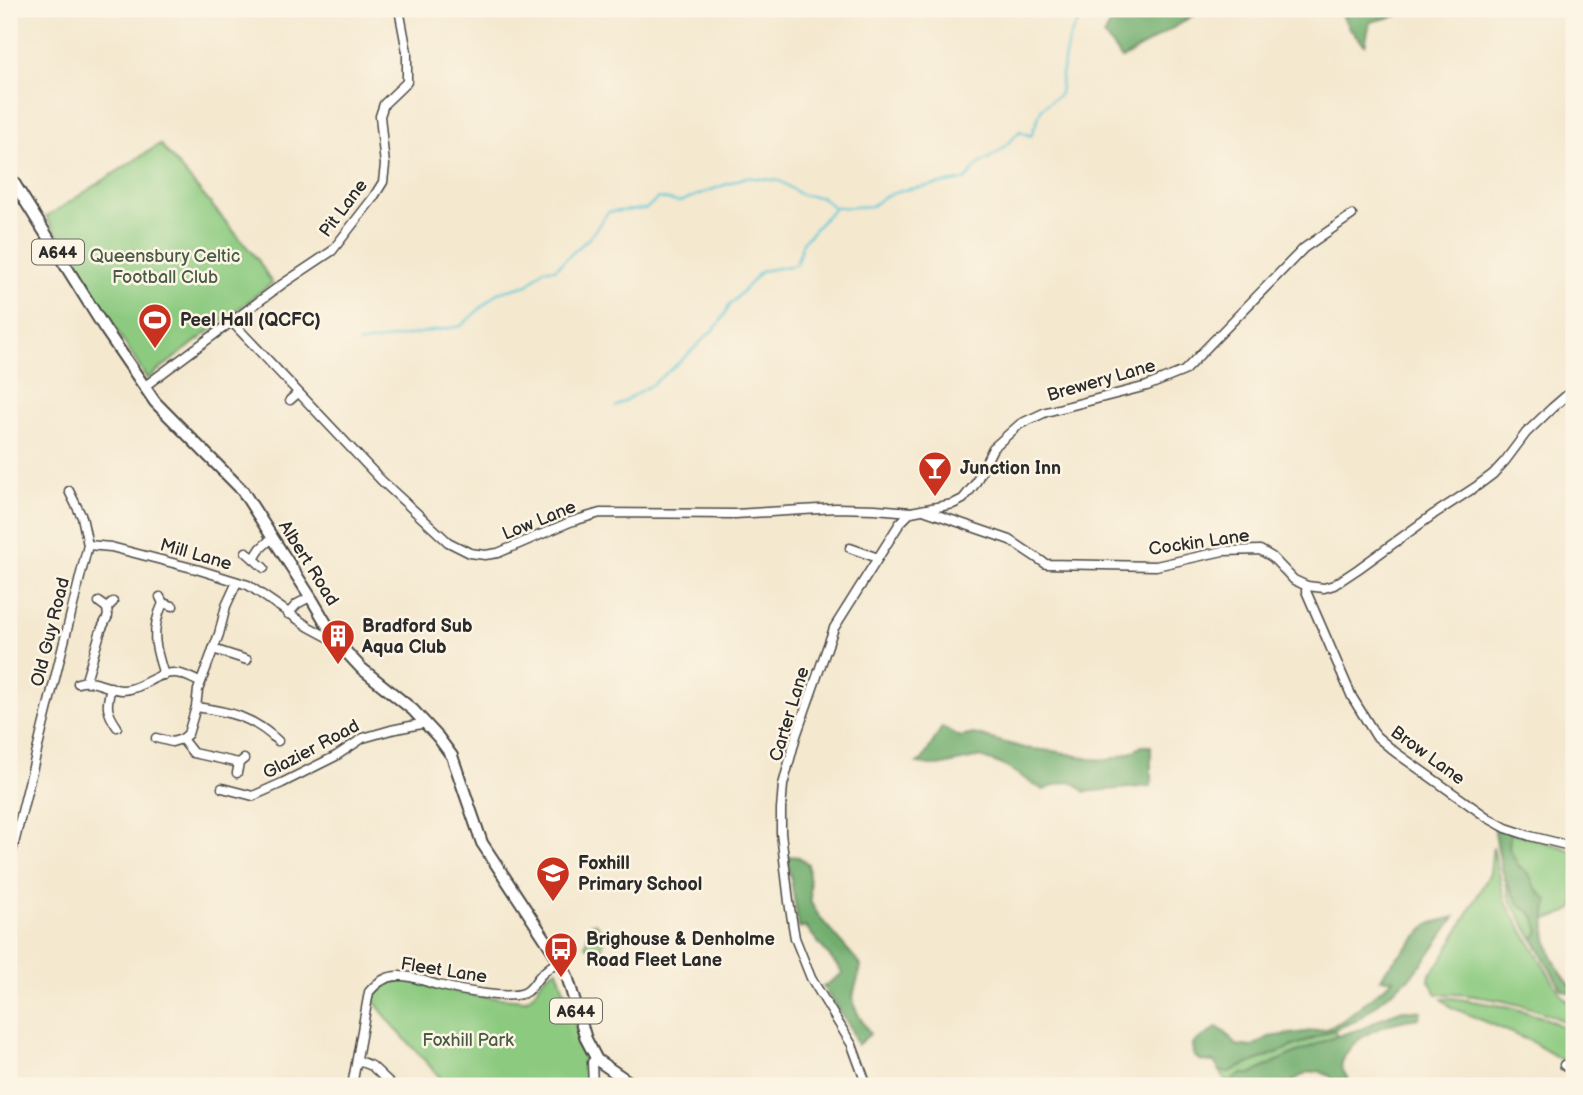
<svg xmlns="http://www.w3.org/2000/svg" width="1583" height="1095" font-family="'Balsamiq Sans',sans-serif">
  <rect width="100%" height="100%" fill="#fcf5e5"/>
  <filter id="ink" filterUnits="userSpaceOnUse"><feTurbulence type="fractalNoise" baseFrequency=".0143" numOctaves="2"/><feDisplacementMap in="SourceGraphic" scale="14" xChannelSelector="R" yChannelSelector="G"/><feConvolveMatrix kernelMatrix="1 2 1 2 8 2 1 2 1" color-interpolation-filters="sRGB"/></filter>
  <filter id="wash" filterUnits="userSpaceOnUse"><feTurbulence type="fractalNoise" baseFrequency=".00686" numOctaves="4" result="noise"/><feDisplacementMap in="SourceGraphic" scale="28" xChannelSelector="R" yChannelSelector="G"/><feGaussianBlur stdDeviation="1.57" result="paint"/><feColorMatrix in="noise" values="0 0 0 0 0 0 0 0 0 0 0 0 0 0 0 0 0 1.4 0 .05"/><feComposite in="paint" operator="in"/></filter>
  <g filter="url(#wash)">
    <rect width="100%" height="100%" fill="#f4e8cf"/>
    <g fill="#8cca80" stroke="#5c7a56" stroke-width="2">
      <polygon points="160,144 258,260 272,283 147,379 46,217"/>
      <polygon points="1510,832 1562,847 1574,852 1574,907 1567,912 1544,920 1547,900 1535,888 1529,874 1519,867 1509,848"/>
      <path d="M1493,847l12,54 55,92 14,15v18c-32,-16 -58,-24 -94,-29 -14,-2 -28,-4 -43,-3l-8,-13 1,-7 13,-16 47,-85z"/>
      <path d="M1506,883l11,15 4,9c12,5 16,12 19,24l-7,8 -24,-41z"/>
      <polygon points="591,923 595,923 603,932 602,950 585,946"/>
      <path d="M557,969l32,97 1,20h-142l-52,-57 -24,-30 7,-11 8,-5 17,-3 72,16 49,4c10,-5 11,-11 17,-20 3,-5 10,-8 15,-11z"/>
      <polygon points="1452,998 1510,1007 1545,1018 1574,1032 1574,1055 1567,1063 1530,1041 1451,1007 1442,999"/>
      <polygon points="1334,1030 1337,1036 1290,1055 1251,1074 1242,1074 1227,1083 1220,1071 1229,1072"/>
    </g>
    <g fill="#71ae6e" stroke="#4e6c4c" stroke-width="2">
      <polygon points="1118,9 1197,9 1199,12 1122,59 1104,36"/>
      <polygon points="1336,9 1401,9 1399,15 1370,22 1365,45 1349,28 1340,11"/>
      <path d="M942,727l18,10 14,-3 50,14 36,4 30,7 19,1 23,-8 10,-6h9v40l-67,6c-12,-17 -24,-8 -41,-2l-40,-25 -23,-8 -42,9 -21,-3 6,-4z"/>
      <path d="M1494,824l16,8 -1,16 10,19 10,7 6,14 13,12c-7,34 2,64 26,89v6l-12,-5 -29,-51 6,-8c-2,-12 -6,-19 -18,-24 -4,-9 -11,-16 -15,-25 -5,-12 -10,-44 -12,-58z"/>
      <path d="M787,856l12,1 9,7 3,39 9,15 41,47c-1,10 -5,18 -7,27 -4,15 9,29 16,42l-13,11 -7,-18 -27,-40 20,-14 -37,-46 -7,1z"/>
      <path d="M1455,917l-29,42 -16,18 -54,44 -128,51 -8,-1 -6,-9 -13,-1 -7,-5 -1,-12c8,-8 16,-9 24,-17l10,7 9,11 15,2 18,-10 58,-8 15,-8 52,-42h-13l6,-11 42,-44z"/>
      <path d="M1403,1010l18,1 -2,7c-28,3 -72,17 -78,49l11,19h-14l-8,-10 -11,-5 -13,2 -21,13h-57l-1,-3 15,-9h9l39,-19 47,-19 27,-8 20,-11z"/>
    </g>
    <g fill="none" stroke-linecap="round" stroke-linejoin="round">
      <g stroke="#5dc7d8" stroke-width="2">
        <polyline points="1075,9 1084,13"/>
        <polyline points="358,344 461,326 497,293 528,285 544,269 555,269 590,237 608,212 646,209 658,198 679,202 746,177 780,181 801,195 822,197 834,208"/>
        <path d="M615,407l39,-24 29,-24 36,-35 11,-19 31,-34 35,-6 7,-23 31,-34 38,-2 11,-9 20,-7 62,-10 13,-15 22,-14 20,-20 11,5 11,-28 18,-14c3,-29 5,-71 34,-85"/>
      </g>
    </g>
  </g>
  <g filter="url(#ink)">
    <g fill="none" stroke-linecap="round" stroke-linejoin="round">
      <g stroke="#494744" stroke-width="11">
        <g id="minor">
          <polyline points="232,322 382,481 448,542 470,553 485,555 498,553 570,522 600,513 735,514 836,508 875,509 911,512"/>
          <polyline points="145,386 281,285 332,251 373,198 383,182 385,165 380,116 384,104 407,82 407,52 399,9"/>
          <polyline points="290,400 298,393"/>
          <polyline points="926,511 1010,540 1046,564 1156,566 1223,551 1260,550 1272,557 1294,580 1307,586 1324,588 1334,585 1358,569 1434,514 1477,486 1493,474 1505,461 1526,433 1552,408 1574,389"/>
          <polyline points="88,545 111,547 196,569 248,585 309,627 337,642"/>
          <polyline points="850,548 878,558"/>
          <polyline points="246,552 264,568"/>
          <polyline points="254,559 261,548 272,538"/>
          <polyline points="1307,586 1306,591 1352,697 1376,736 1395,752 1488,818 1506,828 1530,836 1570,846 1574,849"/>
          <polyline points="160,597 163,603 173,606"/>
          <polyline points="99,602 107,608 113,602"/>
          <path d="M163,603c-13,28 -8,44 1,72"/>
          <polyline points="288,614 297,604 310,597"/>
          <polyline points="213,649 247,660"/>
          <polyline points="86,680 101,630 108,616 107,608"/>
          <path d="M78,683c15,-5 28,6 43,7 19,1 35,-18 53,-17 9,0 18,6 26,9"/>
          <path d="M111,687c-5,19 -5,24 6,40"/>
          <path d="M196,707c35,5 57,10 82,34"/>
          <polyline points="156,738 172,742 182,739 188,734 196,707 198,690 219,634 226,606 237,582"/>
          <polyline points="182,739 193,753 239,763"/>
          <polyline points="237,773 239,763 244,759"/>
          <polyline points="222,788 253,796 282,783 336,756 363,738 391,730 426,723"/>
          <polyline points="9,864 88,545 82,517 69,491"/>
          <polyline points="357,1060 372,1066 393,1086"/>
          <polyline points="1564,1065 1574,1072"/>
          <path d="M352,1086l17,-94c8,-10 19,-17 32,-16 13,0 25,6 37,9 19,5 68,15 86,8 9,-4 11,-13 18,-19 5,-5 11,-9 17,-14"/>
          <polyline points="593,1086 592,1062 597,1060"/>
          <polyline points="867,1086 852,1045 811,978 795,938 789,902 781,833 781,809 783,785 796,736 834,628 900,523 911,512 953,504 963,499 975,484 993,448 1020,424 1046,412 1147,386 1184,371 1304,248 1352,215"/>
        </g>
      </g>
      <g stroke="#494744" stroke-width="14">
        <polyline id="major" points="9,175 105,329 155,402 242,490 313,601 337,642 361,668 413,710 438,737 452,756 482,843 559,960 567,976 586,1039 597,1060 635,1086"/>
      </g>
      <use href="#minor" stroke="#fff" stroke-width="8"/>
      <use href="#major" stroke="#fff" stroke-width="10"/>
    </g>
  </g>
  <defs>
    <g id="stadium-pin" transform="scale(1.75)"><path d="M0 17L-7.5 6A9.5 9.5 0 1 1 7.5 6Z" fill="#c8321e" stroke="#fcf5e5"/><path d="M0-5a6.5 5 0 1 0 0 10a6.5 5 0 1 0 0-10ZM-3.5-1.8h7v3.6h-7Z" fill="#fff"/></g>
    <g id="bar-pin" transform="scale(1.75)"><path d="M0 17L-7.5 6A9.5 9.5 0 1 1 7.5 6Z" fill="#c8321e" stroke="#fcf5e5"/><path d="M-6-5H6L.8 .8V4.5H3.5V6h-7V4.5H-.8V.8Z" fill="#fff"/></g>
    <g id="building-pin" transform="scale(1.75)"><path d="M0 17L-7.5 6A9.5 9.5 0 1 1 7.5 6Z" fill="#c8321e" stroke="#fcf5e5"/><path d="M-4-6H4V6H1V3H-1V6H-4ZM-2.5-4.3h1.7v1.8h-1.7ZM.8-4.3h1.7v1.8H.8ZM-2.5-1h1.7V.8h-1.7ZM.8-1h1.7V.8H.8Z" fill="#fff"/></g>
    <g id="school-pin" transform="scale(1.75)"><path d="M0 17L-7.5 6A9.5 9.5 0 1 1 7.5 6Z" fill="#c8321e" stroke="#fcf5e5"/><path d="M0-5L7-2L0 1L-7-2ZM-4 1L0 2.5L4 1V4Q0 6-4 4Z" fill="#fff"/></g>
    <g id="bus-pin" transform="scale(1.75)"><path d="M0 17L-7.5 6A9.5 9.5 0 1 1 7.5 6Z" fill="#c8321e" stroke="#fcf5e5"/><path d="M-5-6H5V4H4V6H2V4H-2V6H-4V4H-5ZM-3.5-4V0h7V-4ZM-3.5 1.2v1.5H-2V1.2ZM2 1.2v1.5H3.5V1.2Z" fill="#fff"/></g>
  </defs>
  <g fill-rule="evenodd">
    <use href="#stadium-pin" x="155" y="320"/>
    <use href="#bar-pin" x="935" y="468"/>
    <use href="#building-pin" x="338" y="636"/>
    <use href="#school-pin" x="553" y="873"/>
    <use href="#bus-pin" x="561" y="949"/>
  </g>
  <g text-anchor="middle" stroke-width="5" stroke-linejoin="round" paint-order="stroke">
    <g fill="#fcf5e5" stroke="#6a6863" stroke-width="2">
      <rect x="32" y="239.5" width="52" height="25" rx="5"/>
      <rect x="550" y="998.5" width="52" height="25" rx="5"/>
    </g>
    <g font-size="16" font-weight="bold" fill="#2b2b2b">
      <text x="58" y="258">A644</text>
      <text x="576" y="1017">A644</text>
    </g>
    <g font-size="18" fill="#2b2b2b" stroke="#fcf5e5">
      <text transform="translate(343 208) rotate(-53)" y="6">Pit Lane</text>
      <text transform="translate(1101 380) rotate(-16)" y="6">Brewery Lane</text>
      <text transform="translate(539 520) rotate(-22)" y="6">Low Lane</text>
      <text transform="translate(1199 542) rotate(-8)" y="6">Cockin Lane</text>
      <text transform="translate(196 554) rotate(16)" y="6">Mill Lane</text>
      <text transform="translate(309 563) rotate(58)" y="6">Albert Road</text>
      <text transform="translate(50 632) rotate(-76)" y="6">Old Guy Road</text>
      <text transform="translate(789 714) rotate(-73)" y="6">Carter Lane</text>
      <text transform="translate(311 749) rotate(-28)" y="6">Glazier Road</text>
      <text transform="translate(1428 755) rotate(36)" y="6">Brow Lane</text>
      <text transform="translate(444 970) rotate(9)" y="6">Fleet Lane</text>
    </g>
    <g font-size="18" fill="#485b44" stroke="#fcf5e5">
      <text x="165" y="262">Queensbury Celtic<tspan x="165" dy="21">Football Club</tspan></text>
      <text x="468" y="1046">Foxhill Park</text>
    </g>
    <g font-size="18" font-weight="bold" fill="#2b2b2b" stroke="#fcf5e5" text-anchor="start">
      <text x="180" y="326">Peel Hall (QCFC)</text>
      <text x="960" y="474">Junction Inn</text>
      <text x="362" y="632">Bradford Sub<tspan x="362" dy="21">Aqua Club</tspan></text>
      <text x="578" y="869">Foxhill<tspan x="578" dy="21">Primary School</tspan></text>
      <text x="586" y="945">Brighouse &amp; Denholme<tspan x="586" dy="21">Road Fleet Lane</tspan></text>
    </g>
  </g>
  <rect width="1583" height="1095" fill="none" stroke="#fcf5e5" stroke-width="35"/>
</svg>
